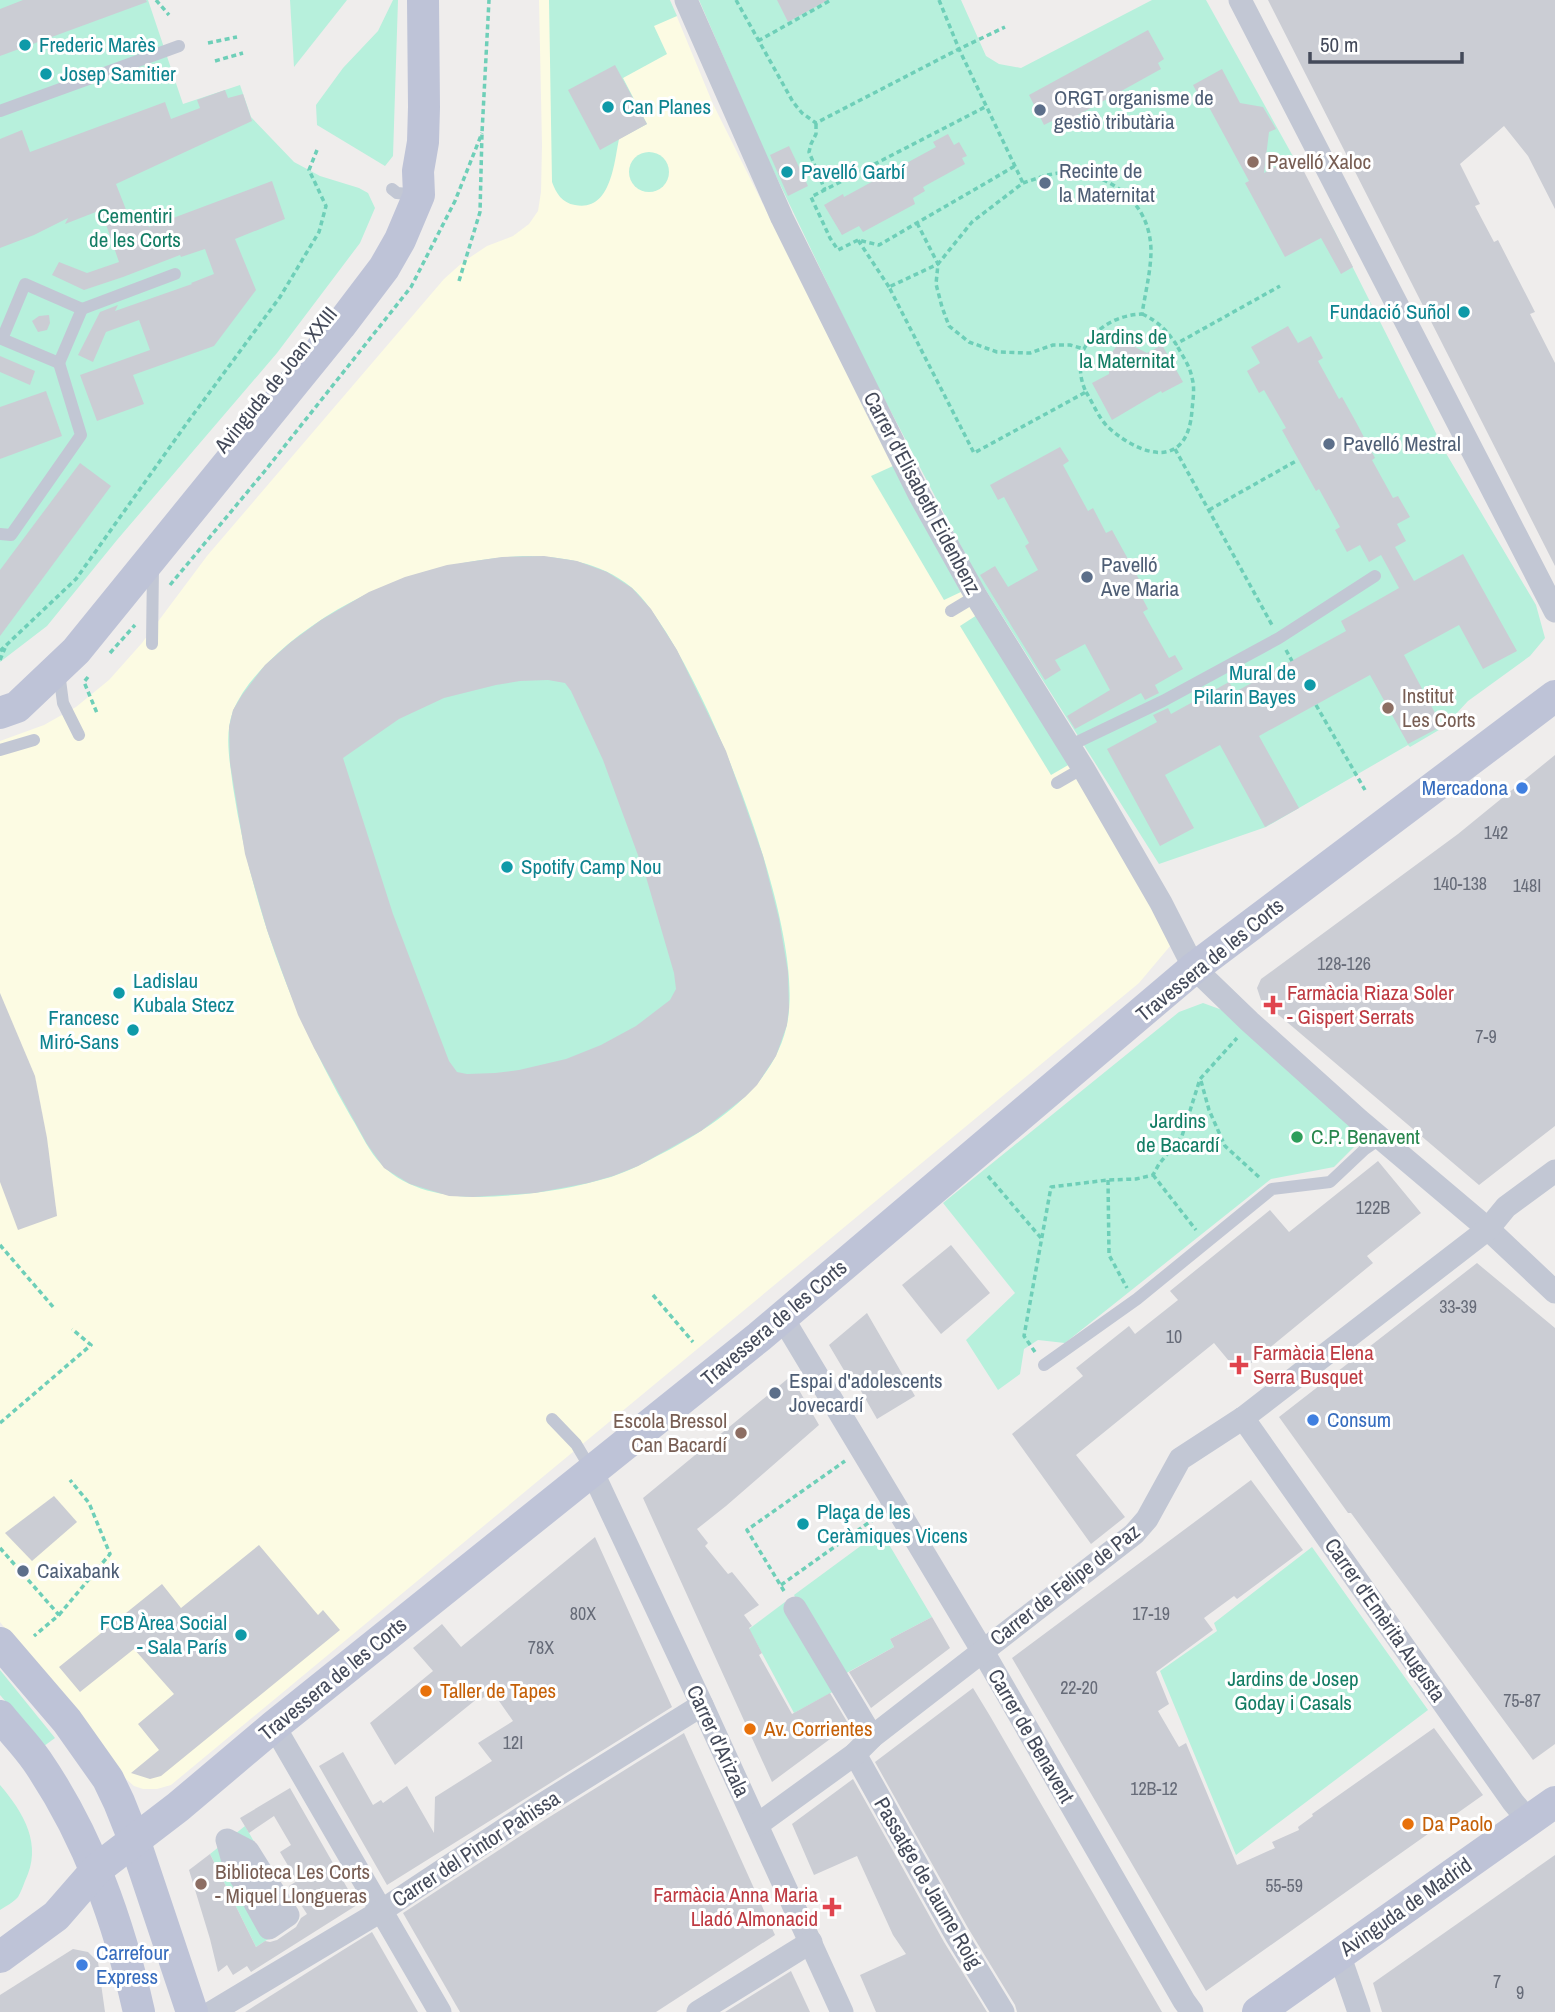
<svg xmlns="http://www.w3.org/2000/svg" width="1555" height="2012" font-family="'Archivo Narrow',sans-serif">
  <rect width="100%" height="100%" fill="#efedec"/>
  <polygon fill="#fcfbe3" points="539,0 670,0 713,104 891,461 1176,939 1139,983 171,1785 157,1789 143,1789 134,1786 126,1779 0,1622 0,741 44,725 76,707 109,680 142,643 207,556 444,279 463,262 487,246 513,236 529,224 538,211 541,192 542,145"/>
  <g fill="#b7f0dc">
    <polygon points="0,0 148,0 183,104 240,85 251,117 294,162 320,176 359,188 368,193 375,208 360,243 277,353 117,540 47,626 0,662"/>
    <polygon points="290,0 347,0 294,67"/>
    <polygon points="393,0 398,0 393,156 385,166 317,125 316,105 343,68 378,31"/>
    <path d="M549,0h121l7,16 -23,10 13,28 -44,24 24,46 -28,15c-5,24 -8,73 -44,66 -13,-2 -19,-12 -23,-23z"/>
    <polygon points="699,0 961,0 986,56 999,64 1021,68 1152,0 1206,0 1334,230 1447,455 1536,605 1545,638 1530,656 1468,701 1444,727 1410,747 1408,745 1266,827 1159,864 975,573 864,360 764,151"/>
    <circle cx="649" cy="172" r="20"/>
    <polygon points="893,466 963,591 944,600 871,476"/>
    <path d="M523,556c39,0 77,6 108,31 15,13 24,29 35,45 28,46 51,96 70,146 24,62 62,175 52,241 -11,66 -71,105 -125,134 -17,9 -34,18 -52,24 -43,13 -88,19 -132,20 -33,0 -73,-7 -97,-32 -13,-13 -21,-32 -31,-48 -59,-102 -100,-213 -118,-330 -3,-25 -9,-52 0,-76 11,-26 33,-48 54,-66 68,-56 149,-85 236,-89z"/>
    <polygon points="977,615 1070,764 1051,775 960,626"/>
    <polygon points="1203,1003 1225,1011 1365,1136 1334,1167 1271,1179 1065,1343 1038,1340 1024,1349 1020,1374 998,1390 966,1340 1015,1293 943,1203 1179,1012"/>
    <polygon points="881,1531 932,1617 890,1639 894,1647 841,1676 794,1595"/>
    <polygon points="1312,1547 1428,1710 1236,1855 1160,1671 1217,1631 1214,1623"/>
    <polygon points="785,1602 838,1689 794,1713 749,1629"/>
    <polygon points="0,1670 55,1738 44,1746 0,1695"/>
    <path d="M0,1785c24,28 43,60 25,96 -2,5 -4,11 -7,16 -4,5 -12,9 -18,13z"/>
    <polygon points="245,1826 299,1919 256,1947 210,1854"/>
  </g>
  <g fill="#cbcdd4" fill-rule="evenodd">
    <polygon points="23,0 146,0 147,2 0,56 0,9"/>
    <polygon points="777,0 828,0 788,22"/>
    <polygon points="1268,0 1555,0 1555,209 1528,156 1504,126 1460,164 1480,204 1475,206 1494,242 1498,240 1535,312 1530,314 1555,363 1555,566"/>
    <polygon points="1148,30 1164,59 1158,63 1161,69 1060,125 1056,119 1044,125 1029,95"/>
    <polygon points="615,65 647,124 600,150 568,90"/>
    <polygon points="1222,69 1240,103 1263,107 1276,129 1269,132 1264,173 1296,156 1353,267 1341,274 1321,238 1285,257 1245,183 1249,181 1204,98 1201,100 1193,85"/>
    <polygon points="225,90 228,98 243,94 252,121 116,184 132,225 145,219 149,227 272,181 285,219 235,239 256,290 214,346 133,375 144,404 97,421 80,375 150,350 139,320 106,332 93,362 78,355 100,312 118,305 115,311 192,284 191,283 214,274 205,249 181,257 180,255 123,277 84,290 52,275 59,262 87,273 119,262 101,210 65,224 68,218 34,235 0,248 0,139 22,130 30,152 165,102 171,119 200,108 197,100"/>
    <polygon points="948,134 954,145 959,142 967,156 962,158 965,164 923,187 925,191 913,198 915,204 863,232 859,226 842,235 824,205 843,194 844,197 936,147 933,142"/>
    <polygon points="789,146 808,186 788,196 770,155"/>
    <polygon points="49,315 50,323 47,330 38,332 32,321 39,316"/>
    <polygon points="1288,326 1298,343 1311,336 1323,358 1318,361 1339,399 1342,397 1356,422 1375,458 1372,460 1393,498 1398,496 1410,517 1397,524 1406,541 1395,547 1414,581 1463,554 1517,651 1483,669 1459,625 1404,655 1442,726 1408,744 1370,675 1259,736 1299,808 1265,827 1220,745 1165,775 1194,828 1160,846 1107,749 1157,722 1153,715 1168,708 1171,714 1229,682 1235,692 1346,631 1341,621 1399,588 1381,555 1369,562 1360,545 1347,552 1335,530 1340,527 1319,489 1316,491 1282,430 1286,428 1264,390 1259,393 1247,371 1260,363 1251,347"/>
    <polygon points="1125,344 1131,345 1147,353 1162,345 1183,382 1162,393 1161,391 1112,420 1092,383 1109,374 1110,355 1116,347"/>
    <polygon points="0,356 35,371 30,385 0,372"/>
    <polygon points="46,391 62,436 0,459 0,407"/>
    <polygon points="1060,447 1069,461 1063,465 1088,511 1093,508 1106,533 1112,530 1140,581 1135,584 1148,609 1143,612 1169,658 1175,655 1183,669 1155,685 1159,693 1145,700 1141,693 1075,729 1067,716 1110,690 1085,644 1055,660 1061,670 1045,680 980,575 995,566 1008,587 1038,570 1025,546 1029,543 1004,497 998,500 990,485"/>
    <polygon points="80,463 111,486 0,636 0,570"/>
    <path d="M544,556l33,5 30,11 14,9 11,7 19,21 26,41 49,101 37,105 16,63 9,53 1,36 -2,17 -11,31 -19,29 -12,12 -44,34 -63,35 -25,10 -25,7 -53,10 -62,4 -24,-1 -39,-12 -26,-16 -17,-24 -53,-96 -16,-33 -14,-38 -17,-47 -22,-76 -15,-91 -1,-36 4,-17 9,-15 23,-30 26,-23 30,-22 48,-28 36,-15 42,-12 55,-8zM548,680l17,3 6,8 32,69 43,117 28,96 2,16 -6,11 -34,26 -35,19 -35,14 -47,11 -24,3 -28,1 -10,-2 -8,-11 -56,-147 -50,-156 56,-39 45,-21 52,-13 24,-4z"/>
    <polygon points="1555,755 1555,1126 1479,1185 1261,1000 1257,988 1261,979 1458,834"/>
    <polygon points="0,993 35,1076 47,1138 57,1216 18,1230 0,1182"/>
    <polygon points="1378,1161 1421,1213 1367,1256 1373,1263 1239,1373 1214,1343 1076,1455 1125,1517 1091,1544 1012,1434 1083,1376 1076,1368 1129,1326 1135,1334 1178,1300 1170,1291 1270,1210 1289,1232"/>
    <polygon points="951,1245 990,1293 941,1334 902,1285"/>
    <polygon points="1477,1263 1555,1328 1555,1744 1533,1760 1351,1513 1348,1513 1279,1417"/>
    <polygon points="867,1313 915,1396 877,1419 849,1370 845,1372 829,1345"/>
    <polygon points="791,1376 819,1425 726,1506 697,1529 708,1543 705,1546 728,1574 732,1572 759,1605 744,1615 752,1626 749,1628 762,1653 759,1655 792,1714 830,1693 849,1725 772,1782 643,1498"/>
    <polygon points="1251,1480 1303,1550 1237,1599 1234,1596 1204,1618 1213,1630 1156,1672 1169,1704 1158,1711 1179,1747 1186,1743 1237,1865 1275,1848 1272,1842 1299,1830 1298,1827 1313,1816 1312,1814 1434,1728 1483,1795 1206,1991 1012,1658"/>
    <polygon points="54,1496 77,1522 32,1561 5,1533"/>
    <polygon points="595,1537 672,1707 387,1885 319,1766 343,1752 373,1805 381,1800 383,1803 407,1786 434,1833 435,1797 492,1761 478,1743 513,1721 492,1691 480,1700 478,1698 395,1765 370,1723 433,1671 413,1648 442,1624 461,1647"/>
    <polygon points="259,1545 318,1615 323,1610 340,1630 161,1776 150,1779 131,1773 159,1750 138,1724 174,1694 134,1649 80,1692 59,1667 162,1584 181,1608"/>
    <polygon points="932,1617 950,1648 871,1708 849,1672 894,1647 890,1639"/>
    <polygon points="973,1688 990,1716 1162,2012 1017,2012 1015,2005 968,1928 875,1762"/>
    <polygon points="684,1733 775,1935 656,2012 460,2012 403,1913 543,1821"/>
    <polygon points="853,1779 944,1942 987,2012 876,2012 860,1975 906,1954 893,1935 857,1856 814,1875 792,1824"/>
    <polygon points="290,1788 357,1905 251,1972 247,1966 233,1975 227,1965 218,1972 210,1939 189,1870 210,1854 256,1947 265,1941 270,1942 277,1940 296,1927 301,1918 307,1914 289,1886 297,1881 280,1852 291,1845 274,1816 249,1833 240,1818"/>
    <polygon points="1555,1855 1555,2012 1382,2012 1373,1983"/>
    <polygon points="372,1932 418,2012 245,2012 343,1950"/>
    <polygon points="73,1949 88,1952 98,1962 105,2012 0,2012 0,1995"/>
    <polygon points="791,1971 810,2012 725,2012"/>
  </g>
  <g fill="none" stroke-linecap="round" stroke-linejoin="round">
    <g stroke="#6ecfb8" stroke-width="3.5" stroke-dasharray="5 3.5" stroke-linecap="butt">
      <polyline points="156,0 169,15"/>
      <polyline points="736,0 793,102 802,113 816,123 959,49 1005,27"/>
      <polyline points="939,0 959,49 1023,183"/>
      <polyline points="758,41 831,0"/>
      <polyline points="208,43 237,37"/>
      <polyline points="215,61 243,53"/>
      <polyline points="816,124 816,134 811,144 809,152 825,190"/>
      <path d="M1070,171c43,5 80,32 81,79 0,21 -6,44 -9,64 -24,1 -47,13 -58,35l-14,-4h-17l-23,8 -33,-1 -28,-10 -20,-16 -7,-19 -6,-23 2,-20 34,-42 51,-39 24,-8z"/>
      <path d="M917,223l21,41 -49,23 85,166 112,-61c-7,-15 -7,-28 -2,-43"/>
      <polyline points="858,240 838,250 830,238 811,197 987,106"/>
      <polyline points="459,281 480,212 482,133 489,0"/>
      <polyline points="889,287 858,240 879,245 1015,166"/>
      <path d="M1142,314c16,7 24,16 34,30l104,-58"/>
      <path d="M1086,392c7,11 13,27 23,36 34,30 79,41 83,-18 1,-11 3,-22 0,-32 -2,-12 -10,-23 -16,-34"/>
      <polyline points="1175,449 1272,625"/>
      <polyline points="1209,510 1296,461"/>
      <polyline points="170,585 264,472 411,287 455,201 482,133"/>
      <polyline points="1286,650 1292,661"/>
      <polyline points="0,651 76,579 187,423 280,297 319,232 326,206 309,170 317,150"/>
      <polyline points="110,653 135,625"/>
      <polyline points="0,660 5,648"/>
      <polyline points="88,677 84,682 97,713"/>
      <polyline points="1316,705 1365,790"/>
      <polyline points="1201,1081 1209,1110 1225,1146 1260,1178"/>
      <polyline points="1153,1175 1196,1230"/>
      <polyline points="988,1176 1041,1238"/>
      <polyline points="1108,1180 1109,1255 1127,1288"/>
      <polyline points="0,1245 54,1308"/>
      <polyline points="653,1295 693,1342"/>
      <polyline points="1035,1352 1024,1336 1051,1187 1108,1180 1136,1179 1153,1175 1159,1164 1182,1136 1200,1079 1237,1038"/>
      <polyline points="0,1423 91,1345 72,1329"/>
      <polyline points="0,1548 59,1615 34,1636"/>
      <polyline points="781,1585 878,1516"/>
      <polyline points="784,1591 747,1530 845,1461"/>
      <polyline points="59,1615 110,1554 89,1503 70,1480"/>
    </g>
    <g stroke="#c2c7d4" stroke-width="12">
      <polyline points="0,111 179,46"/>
      <polyline points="392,189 397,193 418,195"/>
      <polygon points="25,284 82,309 59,363 2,339"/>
      <polyline points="82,309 175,274"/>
      <polyline points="0,534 11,535 81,435 59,363"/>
      <polyline points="951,611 976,596"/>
      <polyline points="152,644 153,567"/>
      <polyline points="59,672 63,703 79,735"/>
      <polyline points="1069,746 1163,701 1279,638 1375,576"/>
      <polyline points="0,750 34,740"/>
      <polyline points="1057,783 1083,768"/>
      <polyline points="1044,1365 1137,1299 1272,1189 1330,1182 1365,1149 1381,1138"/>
      <polyline points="552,1419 576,1444 592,1471"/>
    </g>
    <g stroke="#c2c7d4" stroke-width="23">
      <polyline points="686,0 782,218 919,494 976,596 1083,768 1161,903 1194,968 1250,1022 1359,1120 1488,1229 1555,1292"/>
      <polyline points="1240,0 1555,611"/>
      <polyline points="782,1317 982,1650 1184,2001 1192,2012"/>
      <polyline points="1243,1418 1513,1802 1528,1820"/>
      <polyline points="592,1471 702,1705 842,2012"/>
      <polyline points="795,1608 872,1737"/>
      <polyline points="274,1726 440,2012"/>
      <polyline points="855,1754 956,1935 1003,2012"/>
      <polyline points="757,1825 855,1754 872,1737 1134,1534 1147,1519 1180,1459 1243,1418 1488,1229 1506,1207 1555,1171"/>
      <polygon points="227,1840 248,1851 288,1915 269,1928 234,1865"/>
      <polyline points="1339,1954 1359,2012"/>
      <polyline points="212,2012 381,1911 535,1809 702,1705"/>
      <polyline points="698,2012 811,1942"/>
    </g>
    <g stroke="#bec3d7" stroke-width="32">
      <polyline points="0,713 17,707 76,651 340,326 384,268 400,240 419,195 418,171 423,142 424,107 423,0"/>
      <polyline points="0,1643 67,1721 108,1779 119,1802 135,1842 192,2012"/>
      <path d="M0,1716c12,15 26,29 37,45 52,76 82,162 102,251"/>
      <polyline points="0,1957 56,1916 97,1869 178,1807 274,1726 759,1337 1194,968 1555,696"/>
      <polyline points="1258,2012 1555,1802"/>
    </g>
  </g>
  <g fill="#0f9aa8" stroke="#fff" stroke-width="2.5">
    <circle cx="25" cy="45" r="7"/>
    <circle cx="46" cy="74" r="7"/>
    <circle cx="608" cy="107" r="7"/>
    <circle cx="787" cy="172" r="7"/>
    <circle cx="1464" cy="312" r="7"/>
    <circle cx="1310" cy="685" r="7"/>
    <circle cx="507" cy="867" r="7"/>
    <circle cx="119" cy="993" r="7"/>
    <circle cx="133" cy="1030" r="7"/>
    <circle cx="803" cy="1524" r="7"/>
    <circle cx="241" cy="1635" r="7"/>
  </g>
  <g fill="#5c6f8a" stroke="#fff" stroke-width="2.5">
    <circle cx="1040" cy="110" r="7"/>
    <circle cx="1045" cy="183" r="7"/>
    <circle cx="1329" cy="444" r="7"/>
    <circle cx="1087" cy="577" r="7"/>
    <circle cx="775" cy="1393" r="7"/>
    <circle cx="23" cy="1571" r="7"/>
  </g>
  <g fill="#8d6e63" stroke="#fff" stroke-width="2.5">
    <circle cx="1253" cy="162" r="7"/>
    <circle cx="1388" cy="708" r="7"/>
    <circle cx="741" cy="1433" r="7"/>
    <circle cx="201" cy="1884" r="7"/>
  </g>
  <g fill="#3f7fe0" stroke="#fff" stroke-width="2.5">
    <circle cx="1522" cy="788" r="7"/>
    <circle cx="1313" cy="1420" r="7"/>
    <circle cx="82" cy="1965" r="7"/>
  </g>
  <g fill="#e0444e" stroke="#fff" stroke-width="2.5">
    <path d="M1269.5 994.5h7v7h7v7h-7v7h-7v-7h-7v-7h7z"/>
    <path d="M1235.5 1354.5h7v7h7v7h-7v7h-7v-7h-7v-7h7z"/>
    <path d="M828.5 1896.5h7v7h7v7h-7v7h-7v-7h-7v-7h7z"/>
  </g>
  <circle fill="#2e9e5b" stroke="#fff" stroke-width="2.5" cx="1297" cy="1137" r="7"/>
  <g fill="#e8710a" stroke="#fff" stroke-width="2.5">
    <circle cx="426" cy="1691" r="7"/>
    <circle cx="750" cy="1729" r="7"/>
    <circle cx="1408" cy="1824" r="7"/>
  </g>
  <g text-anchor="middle" stroke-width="6" stroke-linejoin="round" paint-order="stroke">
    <g font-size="18" fill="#666b78">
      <text x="1496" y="839">142</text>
      <text x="1460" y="890">140-138</text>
      <text x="1527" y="892">148I</text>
      <text x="1344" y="970">128-126</text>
      <text x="1486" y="1043">7-9</text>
      <text x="1373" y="1214">122B</text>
      <text x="1458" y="1313">33-39</text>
      <text x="1174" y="1343">10</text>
      <text x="583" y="1620">80X</text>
      <text x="1151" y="1620">17-19</text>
      <text x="541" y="1654">78X</text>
      <text x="1079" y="1694">22-20</text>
      <text x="1522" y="1707">75-87</text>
      <text x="513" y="1749">12I</text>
      <text x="1154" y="1795">12B-12</text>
      <text x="1284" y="1892">55-59</text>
      <text x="1497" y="1988">7</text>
      <text x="1520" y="1999">9</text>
    </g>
    <g font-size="21" fill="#0d838f" stroke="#fff" text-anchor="start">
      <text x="39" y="52">Frederic Marès</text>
      <text x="60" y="81">Josep Samitier</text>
      <text x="622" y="114">Can Planes</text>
      <text x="801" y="179">Pavelló Garbí</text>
      <text x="1450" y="319" text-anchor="end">Fundació Suñol</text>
      <text x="1296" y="680" text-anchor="end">Mural de<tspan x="1296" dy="24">Pilarin Bayes</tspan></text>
      <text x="521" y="874">Spotify Camp Nou</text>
      <text x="133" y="988">Ladislau<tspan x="133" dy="24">Kubala Stecz</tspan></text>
      <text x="119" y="1025" text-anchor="end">Francesc<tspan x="119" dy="24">Miró-Sans</tspan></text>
      <text x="817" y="1519">Plaça de les<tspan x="817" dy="24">Ceràmiques Vicens</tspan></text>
      <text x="227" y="1630" text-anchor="end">FCB Àrea Social<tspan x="227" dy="24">- Sala París</tspan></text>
    </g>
    <g font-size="21" fill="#4e5e75" stroke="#fff" text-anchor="start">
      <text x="1054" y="105">ORGT organisme de<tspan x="1054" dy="24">gestiò tributària</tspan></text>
      <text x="1059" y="178">Recinte de<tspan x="1059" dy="24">la Maternitat</tspan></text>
      <text x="1343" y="451">Pavelló Mestral</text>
      <text x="1101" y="572">Pavelló<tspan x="1101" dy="24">Ave Maria</tspan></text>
      <text x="789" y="1388">Espai d'adolescents<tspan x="789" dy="24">Jovecardí</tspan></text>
      <text x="37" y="1578">Caixabank</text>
    </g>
    <g font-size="21" fill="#785e54" stroke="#fff" text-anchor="start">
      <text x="1267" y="169">Pavelló Xaloc</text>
      <text x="1402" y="703">Institut<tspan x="1402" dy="24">Les Corts</tspan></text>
      <text x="727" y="1428" text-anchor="end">Escola Bressol<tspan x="727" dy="24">Can Bacardí</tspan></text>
      <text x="215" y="1879">Biblioteca Les Corts<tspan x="215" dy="24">- Miquel Llongueras</tspan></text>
    </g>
    <g font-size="21" fill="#137d64" stroke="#fff">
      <text x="135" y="223">Cementiri<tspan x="135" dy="24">de les Corts</tspan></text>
      <text x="1127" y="344">Jardins de<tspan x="1127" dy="24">la Maternitat</tspan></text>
      <text x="1178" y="1128">Jardins<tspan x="1178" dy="24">de Bacardí</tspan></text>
      <text x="1293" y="1686">Jardins de Josep<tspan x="1293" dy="24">Goday i Casals</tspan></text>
    </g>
    <g font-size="21" fill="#444a5a" stroke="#fff">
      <text transform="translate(276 380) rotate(-51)" y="7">Avinguda de Joan XXIII</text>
      <text transform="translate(922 493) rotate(62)" y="7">Carrer d'Elisabeth Eidenbenz</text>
      <text transform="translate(1210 960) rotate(-39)" y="7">Travessera de les Corts</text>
      <text transform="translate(774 1323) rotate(-40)" y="7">Travessera de les Corts</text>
      <text transform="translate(1065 1585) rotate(-38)" y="7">Carrer de Felipe de Paz</text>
      <text transform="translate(1385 1620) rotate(55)" y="7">Carrer d'Emèrita Augusta</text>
      <text transform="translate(333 1679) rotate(-39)" y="7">Travessera de les Corts</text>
      <text transform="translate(1031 1736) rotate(60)" y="7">Carrer de Benavent</text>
      <text transform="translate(718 1741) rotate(65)" y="7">Carrer d'Arizala</text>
      <text transform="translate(476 1849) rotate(-33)" y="7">Carrer del Pintor Pahissa</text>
      <text transform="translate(928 1883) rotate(60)" y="7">Passatge de Jaume Roig</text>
      <text transform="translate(1406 1907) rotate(-35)" y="7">Avinguda de Madrid</text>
    </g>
    <g font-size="21" fill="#366cbe" stroke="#fff" text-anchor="start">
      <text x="1508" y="795" text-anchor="end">Mercadona</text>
      <text x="1327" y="1427">Consum</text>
      <text x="96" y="1960">Carrefour<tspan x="96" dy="24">Express</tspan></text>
    </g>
    <g font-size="21" fill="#be3a42" stroke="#fff" text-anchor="start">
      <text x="1287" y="1000">Farmàcia Riaza Soler<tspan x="1287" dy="24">- Gispert Serrats</tspan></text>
      <text x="1253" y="1360">Farmàcia Elena<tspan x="1253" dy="24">Serra Busquet</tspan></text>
      <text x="818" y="1902" text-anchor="end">Farmàcia Anna Maria<tspan x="818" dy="24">Lladó Almonacid</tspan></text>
    </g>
    <g font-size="21" fill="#27864d" stroke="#fff" text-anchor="start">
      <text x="1311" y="1144">C.P. Benavent</text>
    </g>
    <g font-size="21" fill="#c56008" stroke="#fff" text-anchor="start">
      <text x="440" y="1698">Taller de Tapes</text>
      <text x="764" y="1736">Av. Corrientes</text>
      <text x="1422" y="1831">Da Paolo</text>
    </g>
  </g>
  <path d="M1310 52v10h152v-10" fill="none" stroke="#444a5a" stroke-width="3.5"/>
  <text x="1320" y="52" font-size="21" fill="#444a5a" stroke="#ffffff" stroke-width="5" paint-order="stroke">50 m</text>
</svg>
